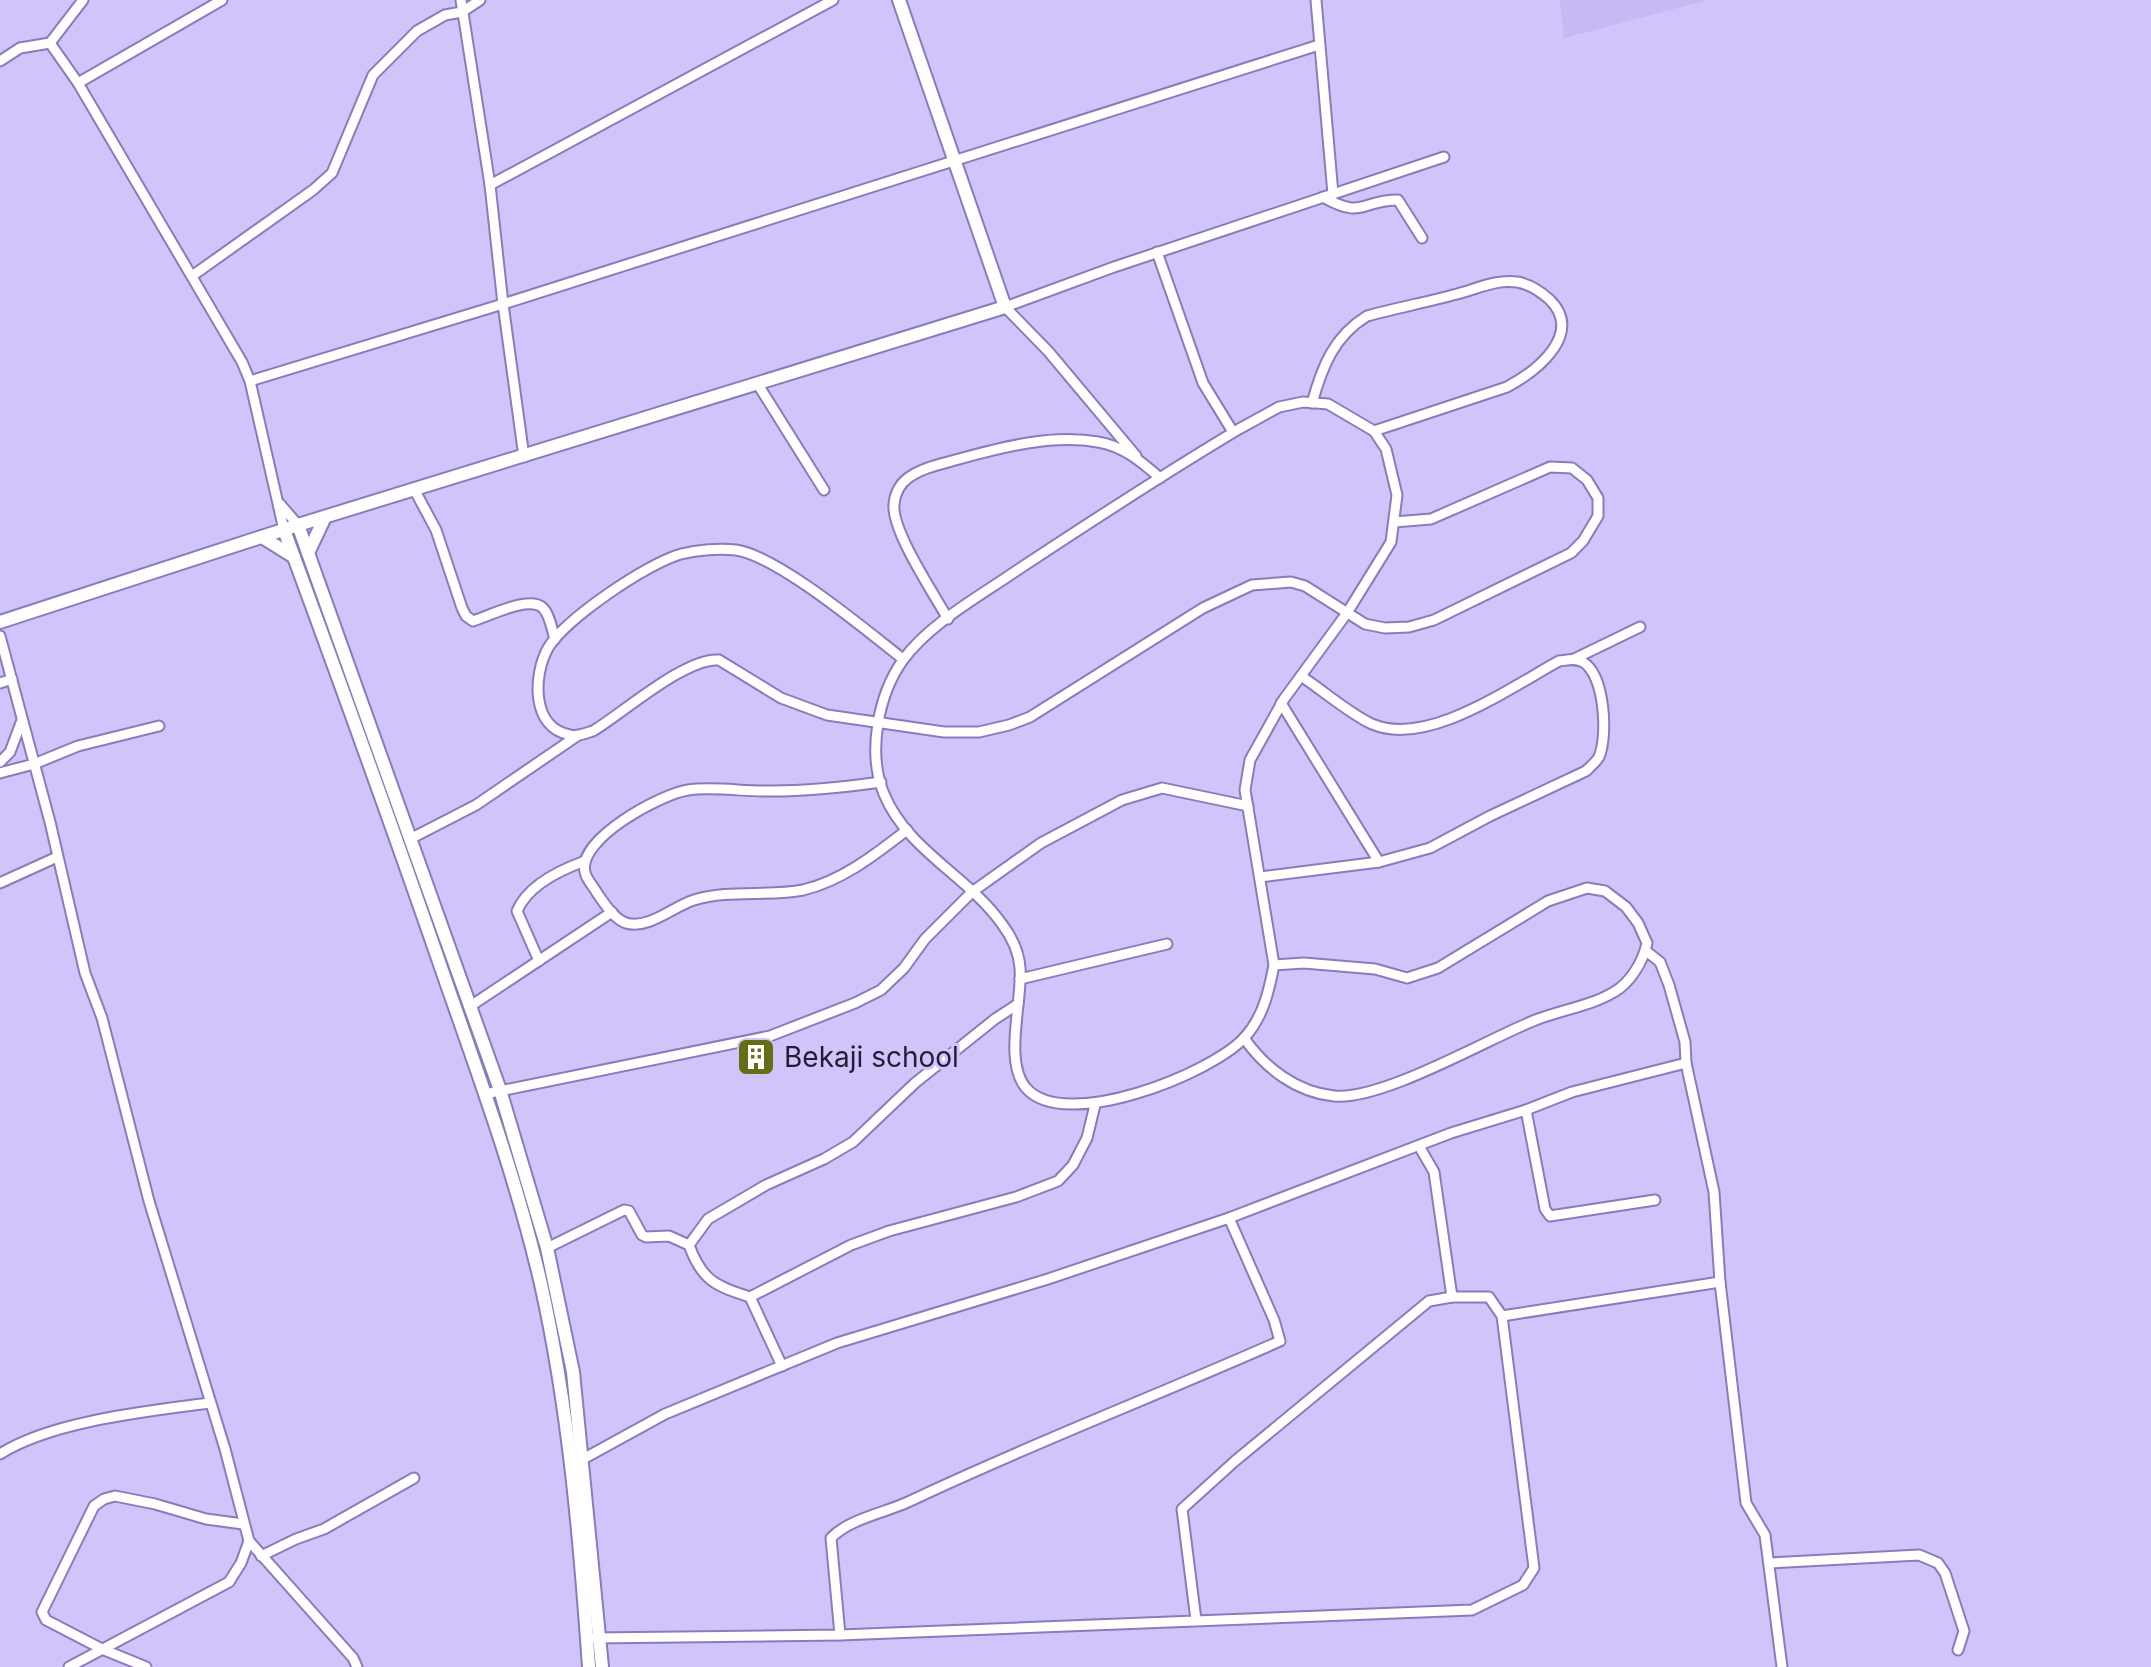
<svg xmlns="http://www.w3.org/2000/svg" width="2151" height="1667" font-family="Inter,sans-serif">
  <rect width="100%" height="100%" fill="#d1c4fa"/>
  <polygon fill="#c8b8f4" points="1560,0 1708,0 1564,38"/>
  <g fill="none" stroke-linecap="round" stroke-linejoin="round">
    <g stroke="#8c7aba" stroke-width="13">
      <g id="street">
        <polyline points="461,0 490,185 503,304 524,457"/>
        <polyline points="1316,0 1333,194"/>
        <polyline points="50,43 83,0"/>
        <polyline points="0,61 20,48 50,43 78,83 242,362 250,381 284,530"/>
        <polyline points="78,83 222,0"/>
        <polyline points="490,185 833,0"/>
        <path d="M1323,197c41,23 37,3 75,3l24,38"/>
        <polyline points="1157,252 1203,383 1233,432"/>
        <polyline points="192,276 313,190 332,173 373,75 417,31 445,15 462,12 480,0"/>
        <polyline points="250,381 503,304 1319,45"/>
        <polyline points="757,383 824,490"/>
        <path d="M1303,402l25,2 46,27 12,18 11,46 -6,47 -44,71 -63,86 -34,61 -5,30 29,175c-5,26 -11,53 -30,73 -32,35 -179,95 -218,50 -23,-27 -3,-88 -6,-120 -1,-16 -9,-32 -18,-44 -34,-48 -95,-74 -118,-130 -17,-41 -6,-99 19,-134 25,-35 75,-63 110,-87 74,-49 149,-98 226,-144l40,-22z"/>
        <path d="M1312,403c10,-36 22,-67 55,-87 30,-8 60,-14 90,-22 20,-5 39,-15 60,-12 12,2 23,9 32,17 36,34 -12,72 -42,88l-133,44"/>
        <polyline points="1136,456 1048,351 1005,307 1114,267 1444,157"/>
        <path d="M414,489l22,41 26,78 4,8 7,5c16,-5 56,-26 70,-13 7,7 9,22 12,31"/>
        <polyline points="280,504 298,525"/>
        <path d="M948,619c-14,-25 -57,-89 -54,-115 1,-10 6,-20 14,-26 15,-11 34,-14 51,-19 44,-12 93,-25 139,-17 25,4 44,20 62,36"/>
        <polyline points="0,636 50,822 85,973 102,1018 149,1201 225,1449 249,1541 353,1658 357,1667"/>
        <path d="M903,659c-36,-28 -125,-103 -167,-109 -17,-2 -39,0 -55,4 -33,9 -116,65 -133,94 -15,27 -17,80 22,87 7,2 16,-2 23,-4 30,-18 93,-74 126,-71l62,38 46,17 117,17h35l30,-7 21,-8 173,-109 49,-23 39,-3 14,4 60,38 20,4 24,-1 25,-7 137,-67 12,-12 15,-25v-18l-11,-18 -15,-12 -22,-1 -119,52 -37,3"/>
        <polyline points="1574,659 1640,627"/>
        <polyline points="0,683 12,679"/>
        <polyline points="1281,703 1379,862"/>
        <polyline points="0,762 10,752 22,720"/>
        <polyline points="0,773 34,764 78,746 159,726"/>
        <path d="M881,782c-36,5 -72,9 -109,9 -25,1 -61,-5 -84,-1 -27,4 -111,49 -103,82 1,7 9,15 12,21 7,10 17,26 29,30 22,7 48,-17 68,-23 35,-11 73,-3 109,-10 39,-9 73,-36 104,-60"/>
        <polyline points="410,839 476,805 577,736"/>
        <path d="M1260,877l119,-15 51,-14 60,-32 96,-45c4,-4 10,-9 13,-14 9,-21 6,-82 -16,-95 -8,-4 -15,-2 -24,-1 -48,26 -132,87 -187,63 -21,-9 -51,-35 -71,-48"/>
        <polyline points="0,883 57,857"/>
        <polyline points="1646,951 1660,962 1669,985 1685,1042 1686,1063 1714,1192 1720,1282 1746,1503 1765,1535 1782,1667"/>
        <path d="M539,961l-22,-50c11,-26 43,-41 68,-50"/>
        <polyline points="1020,979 1167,944"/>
        <polyline points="469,1007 612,912"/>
        <path d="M1244,1038c21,30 52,54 90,58 47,5 152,-56 199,-75 26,-11 56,-14 81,-29 16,-9 29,-30 33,-49l-9,-20 -12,-16 -21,-16 -18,-3 -39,13 -110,67 -31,10 -32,-9 -71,-6 -30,2"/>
        <polyline points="485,1094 770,1036 855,1003 881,990 904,968 925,939 972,892 1041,843 1122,800 1162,788 1248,806"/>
        <polyline points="1526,1110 1545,1209 1550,1216 1655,1200"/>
        <polyline points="1419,1146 1434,1172 1452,1297"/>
        <polyline points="689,1245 708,1219 766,1185 824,1159 853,1142 915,1083 995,1019 1018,1004"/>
        <path d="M547,1248l77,-38 5,1 13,24 4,2 23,-1 20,9c13,36 27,41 61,52l101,-52 38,-14 127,-34 42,-16 15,-16 14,-27 8,-33"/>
        <polyline points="750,1297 782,1366"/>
        <polyline points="1502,1316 1720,1282"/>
        <path d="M0,1454c51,-33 149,-43 209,-51"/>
        <polyline points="583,1459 665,1414 837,1343 1048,1279 1229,1218 1451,1133 1526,1110 1572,1092 1686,1063"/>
        <polyline points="261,1556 296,1539 324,1529 414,1478"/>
        <polyline points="1769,1563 1919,1555 1938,1563 1945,1573 1964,1631 1958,1650"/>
        <path d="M840,1635l-9,-97c18,-19 53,-25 77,-36 122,-58 248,-106 372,-161l-6,-21 -45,-102"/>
        <polyline points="594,1638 840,1635 1472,1610 1523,1585 1534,1568 1502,1316 1489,1297 1452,1297 1429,1301 1235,1461 1182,1509 1196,1620"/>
        <polyline points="69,1667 229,1582 241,1563 249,1541"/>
        <polyline points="146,1667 102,1649 46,1620 42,1612 94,1506 104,1499 115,1496 155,1504 206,1519 243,1524"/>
      </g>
    </g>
    <g stroke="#8c7aba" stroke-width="16">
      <g id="secondary">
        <polyline points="298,525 500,1090 547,1248 573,1372 602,1667"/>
        <path d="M284,530c55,149 109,298 161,449 35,100 72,201 96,305 28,125 39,255 48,383"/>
        <polyline points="262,537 294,557"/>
        <polyline points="308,553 325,517"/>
        <polyline points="0,622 298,525 1005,307 899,0"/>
      </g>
    </g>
    <use href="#street" stroke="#fff" stroke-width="9"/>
    <use href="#secondary" stroke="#fff" stroke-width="12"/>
  </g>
  <defs>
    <g id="building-square" transform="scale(2)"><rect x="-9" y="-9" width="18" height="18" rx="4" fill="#646e16" stroke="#d1c4fa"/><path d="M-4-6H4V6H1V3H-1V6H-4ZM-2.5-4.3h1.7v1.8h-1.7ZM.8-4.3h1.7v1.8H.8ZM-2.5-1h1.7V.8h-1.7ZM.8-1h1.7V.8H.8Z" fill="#fff"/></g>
  </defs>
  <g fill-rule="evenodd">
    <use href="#building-square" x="756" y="1057"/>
  </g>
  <g text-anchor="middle" stroke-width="6" stroke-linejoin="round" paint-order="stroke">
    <g font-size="28" fill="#241c36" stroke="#d1c4fa" text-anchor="start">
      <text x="784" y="1067">Bekaji school</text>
    </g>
  </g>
</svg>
